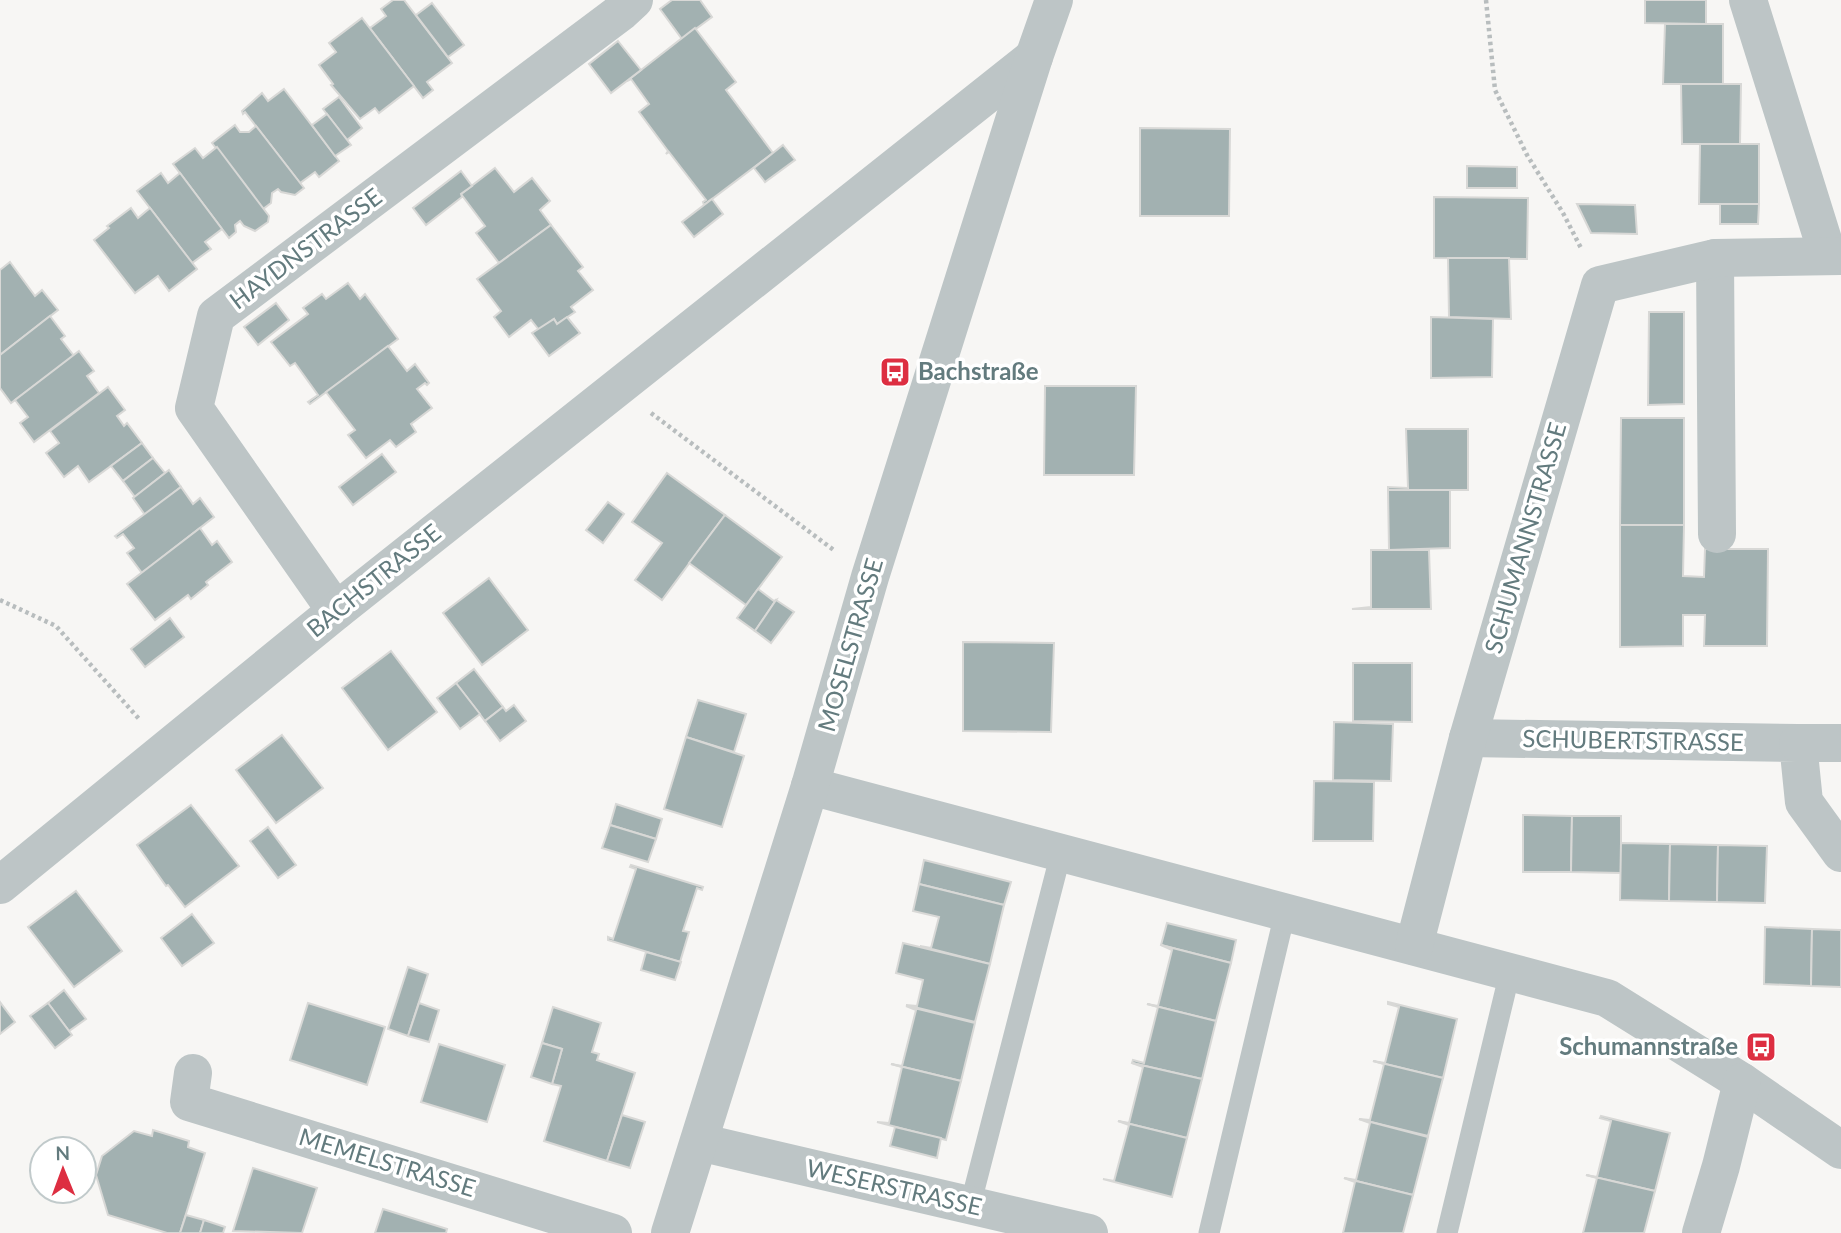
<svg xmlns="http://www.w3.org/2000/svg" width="1841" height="1233" font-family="Lato,sans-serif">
  <rect width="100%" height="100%" fill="#f7f6f4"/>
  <g fill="#a2b1b1" stroke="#d8d8d6" stroke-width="2">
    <polygon points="393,0 404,0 452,63 427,82 433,90 423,98 370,28 386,16 381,9"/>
    <polygon points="672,0 700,0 712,17 682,39 660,9"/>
    <polygon points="1645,0 1706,0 1706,24 1645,23"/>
    <polygon points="432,3 464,45 448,57 416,15"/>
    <polygon points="362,18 414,86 379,113 375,108 360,119 331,85 333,84 319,65 336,52 329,43"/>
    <polygon points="1665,24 1723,24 1723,84 1663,84"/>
    <polygon points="695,28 736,82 726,90 773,153 704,205 703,202 706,200 669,152 666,154 668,151 639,112 649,104 631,79 627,81"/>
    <polygon points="618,41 641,70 611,93 589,64"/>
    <polygon points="1681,84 1741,84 1740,144 1682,144"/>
    <polygon points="284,89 339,161 319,177 315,172 300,183 245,112 243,114 242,111 262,93 268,101"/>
    <polygon points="339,97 362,128 347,140 323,109"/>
    <polygon points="327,114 351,145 335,156 312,125"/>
    <polygon points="235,125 240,132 249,132 256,126 304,188 295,195 281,192 278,189 272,193 271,203 263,209 212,143"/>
    <polygon points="1140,128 1230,129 1229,216 1140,216"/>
    <polygon points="1700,144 1759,144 1759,204 1699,204"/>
    <polygon points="783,145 795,160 765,182 754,168"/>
    <polygon points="217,147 269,216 268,222 255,231 244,226 240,221 235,225 236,232 229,238 173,164 195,148 203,158"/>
    <polygon points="1467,166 1517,167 1517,188 1467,188"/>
    <polygon points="495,168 514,192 532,178 550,201 540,210 551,225 499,263 476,233 485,226 461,194"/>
    <polygon points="461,171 472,186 461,194 462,197 426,225 413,208"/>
    <polygon points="161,173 168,183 180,173 222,229 205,242 211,249 192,263 137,191"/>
    <polygon points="1434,197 1528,198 1527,259 1434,258"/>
    <polygon points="712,199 723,214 694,237 682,222"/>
    <polygon points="1577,204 1635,205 1637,234 1591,233"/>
    <polygon points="1720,204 1759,204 1758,224 1720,224"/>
    <polygon points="131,208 138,218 150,208 197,269 169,291 158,276 135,293 94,240 109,228 107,226"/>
    <polygon points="551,225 583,267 578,271 593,290 571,307 575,312 557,324 554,319 539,330 531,320 509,337 494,317 501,311 477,279"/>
    <polygon points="1448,258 1509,258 1511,319 1449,317"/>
    <polygon points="10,262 35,296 42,290 58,310 0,355 0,270"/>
    <polygon points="348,283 360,299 365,294 398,339 310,404 308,402 318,395 295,363 290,366 271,342 308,314 303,308 322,294 326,299"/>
    <polygon points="276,303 289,320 258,345 244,327"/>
    <polygon points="1649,312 1684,312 1684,404 1648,405"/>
    <polygon points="50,316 65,336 61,339 74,356 11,403 0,388 0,355"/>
    <polygon points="567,317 580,333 549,356 532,333 554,319 557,324"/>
    <polygon points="1431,317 1493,319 1492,377 1431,378"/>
    <polygon points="388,346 407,371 415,364 429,383 427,385 425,383 417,389 432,408 411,424 416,432 396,447 390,440 366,458 348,435 355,430 326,392"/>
    <polygon points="79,351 94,371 87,376 99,393 34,442 20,423 28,417 15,400"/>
    <polygon points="1045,386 1136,386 1134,475 1044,475"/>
    <polygon points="108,387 125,410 117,416 124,426 127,423 142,443 89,482 78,466 64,477 46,453 59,443 50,431"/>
    <polygon points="1621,418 1684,418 1684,525 1620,525"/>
    <polygon points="1406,429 1468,429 1468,490 1388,490 1388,487 1408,488"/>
    <polygon points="142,443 153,458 123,481 111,466"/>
    <polygon points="382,454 396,472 353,505 339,487"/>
    <polygon points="153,458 165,473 135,497 123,481"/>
    <polygon points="169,470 181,487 145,515 133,498"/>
    <polygon points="667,473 725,515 662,600 635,580 662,543 632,522"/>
    <polygon points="181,487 193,504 200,498 214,517 142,573 127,553 134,548 123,534 117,538 115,536"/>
    <polygon points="1388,490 1450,490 1450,548 1389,550"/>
    <polygon points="608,502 624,514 603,543 586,530"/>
    <polygon points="725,515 782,557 746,605 689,563"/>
    <polygon points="1620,525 1684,525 1683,576 1704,577 1705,549 1768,549 1767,646 1704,646 1705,615 1683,615 1683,646 1620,647"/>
    <polygon points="200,528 212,545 217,541 232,562 206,582 208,585 191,599 188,595 155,620 127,584"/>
    <polygon points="1371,550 1429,550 1431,609 1352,609 1371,607"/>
    <polygon points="489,578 528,630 482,665 443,613"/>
    <polygon points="758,589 774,601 776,600 755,631 737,618"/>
    <polygon points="776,600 794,612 771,643 755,631"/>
    <polygon points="170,618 184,637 145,667 131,649"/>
    <polygon points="963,642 1054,643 1051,732 963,731"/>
    <polygon points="391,651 437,712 388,750 342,688"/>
    <polygon points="1353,663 1412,663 1412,722 1353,721"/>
    <polygon points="474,669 503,707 485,721 456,683"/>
    <polygon points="456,683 480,714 460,729 437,698"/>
    <polygon points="698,700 746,714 734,752 686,737"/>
    <polygon points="514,705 526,721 500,741 485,721 503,707 506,711"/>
    <polygon points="1334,722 1393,724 1391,781 1333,780"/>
    <polygon points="282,735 323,788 276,823 236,770"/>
    <polygon points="686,737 744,756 722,827 664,809"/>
    <polygon points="1314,781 1374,782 1373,841 1313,841"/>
    <polygon points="616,804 662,819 656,839 610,825"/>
    <polygon points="191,805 239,866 185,907 168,885 166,886 137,845"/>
    <polygon points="1523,815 1572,816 1571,872 1523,872"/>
    <polygon points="1572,816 1621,816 1621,873 1571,872"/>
    <polygon points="610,825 656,839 648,862 602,848"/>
    <polygon points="268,827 296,865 278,878 250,841"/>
    <polygon points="1621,843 1670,844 1669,901 1620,900"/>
    <polygon points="1670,844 1718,845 1717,902 1669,901"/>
    <polygon points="1718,845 1767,846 1765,903 1717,902"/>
    <polygon points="924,860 1011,882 1004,905 919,884"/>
    <polygon points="631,865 703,887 702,890 697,888 683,931 689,932 680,962 608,940 608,937 613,939 636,869 630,867"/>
    <polygon points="919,884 1004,905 990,964 920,946 931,948 939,917 913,911"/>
    <polygon points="76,891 122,951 74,987 28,927"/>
    <polygon points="192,914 214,943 182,966 161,938"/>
    <polygon points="1167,923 1236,940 1231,963 1161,945"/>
    <polygon points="1765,927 1812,929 1811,986 1764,984"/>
    <polygon points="1812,929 1841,930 1841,987 1811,986"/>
    <polygon points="903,943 990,964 975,1022 906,1005 917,1006 923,980 896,973"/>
    <polygon points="1161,945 1231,963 1216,1021 1147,1004 1158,1006 1172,950"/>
    <polygon points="646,952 681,962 675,980 641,970"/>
    <polygon points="408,967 428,974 408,1036 388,1029"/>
    <polygon points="64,990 86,1019 69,1031 48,1003"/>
    <polygon points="0,1002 15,1022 0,1034"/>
    <polygon points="1388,1002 1457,1019 1443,1078 1373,1061 1385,1063 1399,1007 1388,1004"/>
    <polygon points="48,1003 72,1035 55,1048 30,1016"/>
    <polygon points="308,1003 385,1027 367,1085 290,1060"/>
    <polygon points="419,1003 439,1010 429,1042 408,1036"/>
    <polygon points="1147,1004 1216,1021 1202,1079 1132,1063 1133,1060 1144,1063 1158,1007"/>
    <polygon points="906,1006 975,1023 961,1081 891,1064 902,1066 916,1010"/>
    <polygon points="553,1007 601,1023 592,1052 599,1054 597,1060 635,1073 607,1161 544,1141 561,1086 552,1084 562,1049 542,1043"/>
    <polygon points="542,1043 562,1049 552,1084 531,1077"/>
    <polygon points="439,1044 505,1065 487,1122 421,1102"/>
    <polygon points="1373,1061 1443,1078 1428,1136 1359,1119 1370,1120 1384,1064"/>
    <polygon points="1132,1063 1202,1079 1187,1138 1118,1121 1129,1123 1143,1067"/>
    <polygon points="891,1064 961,1081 946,1140 877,1122 889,1123 902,1067"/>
    <polygon points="622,1115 645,1122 630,1168 607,1161"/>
    <polygon points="1601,1116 1670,1133 1655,1191 1586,1175 1597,1177 1611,1121 1600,1118"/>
    <polygon points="1359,1119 1428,1137 1413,1195 1344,1178 1356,1180 1370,1123"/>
    <polygon points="1118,1121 1187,1138 1172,1197 1103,1179 1114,1181 1129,1125"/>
    <polygon points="895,1127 941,1138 937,1158 890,1146"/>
    <polygon points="153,1130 189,1141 188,1147 205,1153 180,1233 167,1233 108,1215 96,1175 102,1156 134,1131 152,1136"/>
    <polygon points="253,1168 317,1188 302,1233 233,1231"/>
    <polygon points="1586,1175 1655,1191 1644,1233 1583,1233 1597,1178"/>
    <polygon points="1344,1178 1413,1195 1403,1233 1343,1233 1355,1182"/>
    <polygon points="383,1209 447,1229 446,1233 375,1233"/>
    <polygon points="186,1215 204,1220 200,1233 180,1233"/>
    <polygon points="204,1220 225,1227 223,1233 200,1233"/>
  </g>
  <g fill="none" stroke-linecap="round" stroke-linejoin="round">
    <g stroke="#b8bdbe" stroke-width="4.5" stroke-dasharray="3.5 3.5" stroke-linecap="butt">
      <polyline points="1486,0 1495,90 1527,155 1563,213 1582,250"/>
      <polyline points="651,413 835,551"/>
      <polyline points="0,600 56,626 140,720"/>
    </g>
    <g stroke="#bdc5c6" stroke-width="21">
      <polyline points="970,1206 1061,853"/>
      <polyline points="1209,1233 1285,913"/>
      <polyline points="1447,1233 1510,972"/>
    </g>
    <g stroke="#bdc5c6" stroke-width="38">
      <polyline points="1748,0 1828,256"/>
      <polyline points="1715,258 1717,534"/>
      <polyline points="336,611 194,408 216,316 621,12 634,0"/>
      <polyline points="1468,738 1798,743 1804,802 1841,853"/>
      <polyline points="1798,743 1841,743"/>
      <polyline points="810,786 1607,998 1742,1082 1841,1150"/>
      <polyline points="0,885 336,611 1034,57"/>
      <polyline points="1414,946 1468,738 1600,285 1715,258 1841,256"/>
      <polyline points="193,1073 189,1102 613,1233"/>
      <polyline points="699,1142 1089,1233"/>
      <polyline points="670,1233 810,786 870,577 1034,57 1054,0"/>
      <polyline points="1701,1233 1721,1166 1742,1082"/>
    </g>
  </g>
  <defs>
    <g id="bus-square" transform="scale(1.575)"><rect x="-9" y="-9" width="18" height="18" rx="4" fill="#dd2e41" stroke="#fff"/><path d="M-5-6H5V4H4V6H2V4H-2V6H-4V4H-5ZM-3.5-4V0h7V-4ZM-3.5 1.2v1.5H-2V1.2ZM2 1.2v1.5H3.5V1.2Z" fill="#fff"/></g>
  </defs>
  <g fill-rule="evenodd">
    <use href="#bus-square" x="895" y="372"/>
    <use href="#bus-square" x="1761" y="1047"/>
  </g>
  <g text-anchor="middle" stroke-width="7" stroke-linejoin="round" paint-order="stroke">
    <g font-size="24" fill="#637b7e" stroke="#fff">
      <text transform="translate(306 249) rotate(-37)" y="8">HAYDNSTRASSE</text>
      <text transform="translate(1526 538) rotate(-74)" y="8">SCHUMANNSTRASSE</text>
      <text transform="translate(374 581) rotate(-39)" y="8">BACHSTRASSE</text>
      <text transform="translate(851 645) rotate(-74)" y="8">MOSELSTRASSE</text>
      <text transform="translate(1633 741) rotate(1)" y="8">SCHUBERTSTRASSE</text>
      <text transform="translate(387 1163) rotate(17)" y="8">MEMELSTRASSE</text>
      <text transform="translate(894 1188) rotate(13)" y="8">WESERSTRASSE</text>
    </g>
    <g font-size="24" font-weight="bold" fill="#637b7e" stroke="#fff" text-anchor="start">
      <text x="918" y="380">Bachstraße</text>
      <text x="1738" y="1055" text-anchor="end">Schumannstraße</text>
    </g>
  </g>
  <g transform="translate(63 1170) rotate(359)"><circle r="33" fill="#ffffff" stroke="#c1cacb" stroke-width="2"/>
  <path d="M0-5L12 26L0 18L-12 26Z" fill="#dd2e41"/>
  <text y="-10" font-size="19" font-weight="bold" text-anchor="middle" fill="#637b7e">N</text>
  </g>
</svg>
